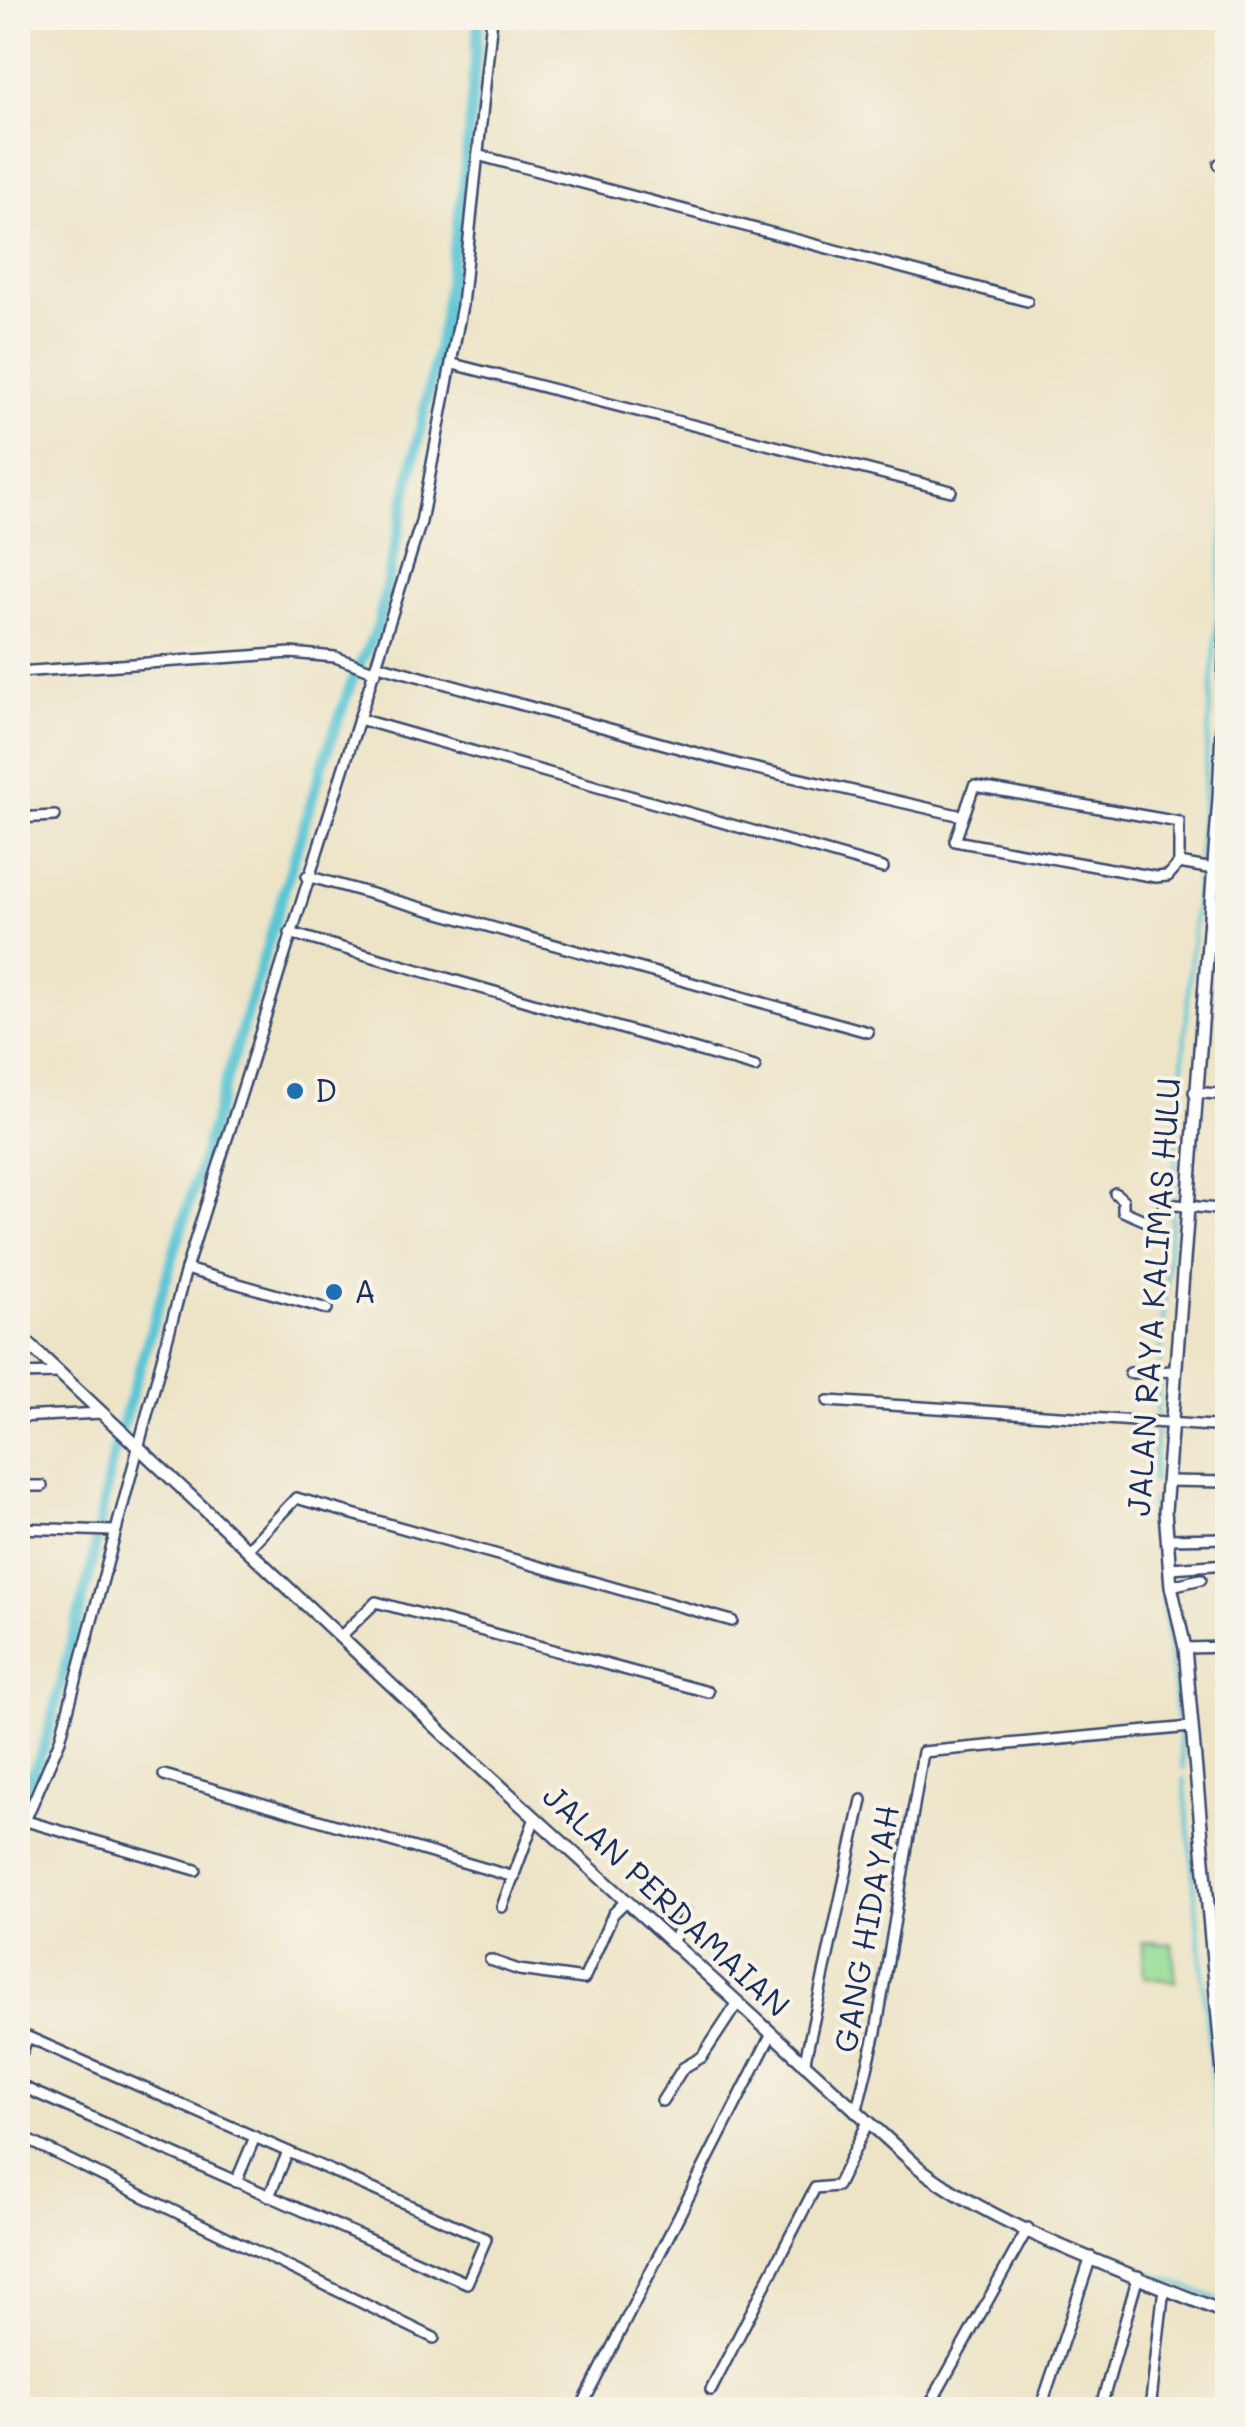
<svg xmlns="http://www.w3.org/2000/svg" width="1245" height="2427" font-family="Mali,sans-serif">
  <rect width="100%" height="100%" fill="#f7f3e8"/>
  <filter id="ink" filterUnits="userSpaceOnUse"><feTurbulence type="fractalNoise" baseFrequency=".01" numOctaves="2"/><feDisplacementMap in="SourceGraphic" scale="20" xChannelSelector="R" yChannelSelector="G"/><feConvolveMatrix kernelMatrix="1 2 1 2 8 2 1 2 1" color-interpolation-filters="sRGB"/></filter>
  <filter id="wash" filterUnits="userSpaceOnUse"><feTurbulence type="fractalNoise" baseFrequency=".0048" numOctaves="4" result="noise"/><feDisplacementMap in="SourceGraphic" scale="40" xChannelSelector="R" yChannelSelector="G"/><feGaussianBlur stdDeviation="2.25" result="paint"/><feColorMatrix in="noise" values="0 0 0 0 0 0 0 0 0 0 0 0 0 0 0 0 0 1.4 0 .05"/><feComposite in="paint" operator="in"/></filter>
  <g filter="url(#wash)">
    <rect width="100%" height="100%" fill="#ede4c7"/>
    <polygon fill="#98de97" stroke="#5a867a" stroke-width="2.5" points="1143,1942 1172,1944 1176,1982 1144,1977"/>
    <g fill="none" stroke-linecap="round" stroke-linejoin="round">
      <g stroke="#5bc6d4" stroke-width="4">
        <polyline points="1160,1364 1228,474"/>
        <polyline points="1157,1415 1159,1381"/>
        <polyline points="1153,1482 1156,1432"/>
        <polyline points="1152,1500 1177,1719"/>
        <polyline points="1179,1736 1183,1768"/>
        <polyline points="1184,1779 1228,2245"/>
        <polyline points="1132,2266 1228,2303"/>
      </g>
      <polyline stroke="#5bc6d4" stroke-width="11" points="18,1803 44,1748 91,1568 112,1459 222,1094 323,763 352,681 378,626 441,333 464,182 479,18"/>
    </g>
  </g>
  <g filter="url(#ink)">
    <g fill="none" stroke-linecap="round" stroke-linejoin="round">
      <g stroke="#3a4a6e" stroke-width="14">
        <g id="minor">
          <polyline points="481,156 1027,301"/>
          <polyline points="1219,164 1228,164"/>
          <polyline points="453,364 951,491"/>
          <polyline points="378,665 740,765 962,816"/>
          <polyline points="18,672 291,653 335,657 376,672"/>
          <polyline points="359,719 883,868"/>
          <polyline points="18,818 55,816"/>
          <polyline points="1179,863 1179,822 974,786 955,841 1156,877 1168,876 1179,863 1213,869"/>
          <polyline points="307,876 868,1032"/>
          <polyline points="290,933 755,1067"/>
          <polyline points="1194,1092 1228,1095"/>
          <polyline points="1115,1193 1123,1200 1123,1211 1144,1220 1160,1213 1166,1204 1228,1210"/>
          <polyline points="186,1269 327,1309"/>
          <polyline points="1130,1373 1174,1371"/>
          <polyline points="18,1374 58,1373"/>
          <polyline points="828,1401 1228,1427"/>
          <polyline points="18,1417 102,1413"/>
          <polyline points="1167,1481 1228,1482"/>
          <polyline points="18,1486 42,1486"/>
          <polyline points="18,1528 113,1531"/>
          <polyline points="1167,1539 1228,1538"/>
          <polyline points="247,1550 296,1498 732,1621"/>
          <polyline points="1170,1568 1228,1564"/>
          <polyline points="1171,1586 1201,1579"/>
          <polyline points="340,1637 376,1602 708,1692"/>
          <polyline points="1185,1648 1228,1647"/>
          <polyline points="164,1775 514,1877"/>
          <polyline points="26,1821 196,1870"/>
          <polyline points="18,1837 60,1740 186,1269 421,522 462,305 492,18"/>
          <polyline points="502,1907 535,1818"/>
          <polyline points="672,1943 686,1913"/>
          <polyline points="490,1960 519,1970 584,1979 613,1914 626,1901"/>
          <polyline points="18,2061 28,2037 486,2239 467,2283 18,2085"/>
          <polyline points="804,2065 862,1800"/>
          <polyline points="662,2101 683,2068 702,2057 737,2004"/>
          <polyline points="856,2113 876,2032 923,1752 1191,1727"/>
          <polyline points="18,2135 434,2338"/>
          <polyline points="236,2182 255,2137"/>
          <polyline points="269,2196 288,2152"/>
          <polyline points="711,2390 815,2188 837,2186 867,2124"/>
          <polyline points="580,2410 771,2035"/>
          <polyline points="927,2410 1028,2228"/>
          <polyline points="1040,2410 1091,2257"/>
          <polyline points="1100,2410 1138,2276"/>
          <polyline points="1150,2410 1164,2288"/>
        </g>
      </g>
      <g stroke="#3a4a6e" stroke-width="16">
        <g id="tertiary">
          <polyline points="1228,586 1219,799 1165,1511 1171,1586 1185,1648 1228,2129"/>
          <path d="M18,1334l433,407 467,426c78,61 216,108 310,147"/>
        </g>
      </g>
      <use href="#minor" stroke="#fff" stroke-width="9"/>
      <use href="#tertiary" stroke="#fff" stroke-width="11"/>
    </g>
  </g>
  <g fill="#1f6fb2" stroke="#f7f3e8" stroke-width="4">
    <circle cx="295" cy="1091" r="10"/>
    <circle cx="334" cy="1292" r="10"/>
  </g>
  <g text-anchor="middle" stroke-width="8" stroke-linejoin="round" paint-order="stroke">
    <g font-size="32" fill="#1b2f5e" stroke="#f7f3e8" text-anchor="start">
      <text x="315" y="1102">D</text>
      <text x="354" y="1303">A</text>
    </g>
    <g font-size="32" fill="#1b2f5e" stroke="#f7f3e8">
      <text transform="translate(1154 1297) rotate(-86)" y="11">JALAN RAYA KALIMAS HULU</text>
      <text transform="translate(666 1901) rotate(43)" y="11">JALAN PERDAMAIAN</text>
      <text transform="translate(867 1929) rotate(-80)" y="11">GANG HIDAYAH</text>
    </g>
  </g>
  <rect width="1245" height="2427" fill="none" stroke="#f7f3e8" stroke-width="60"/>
</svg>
